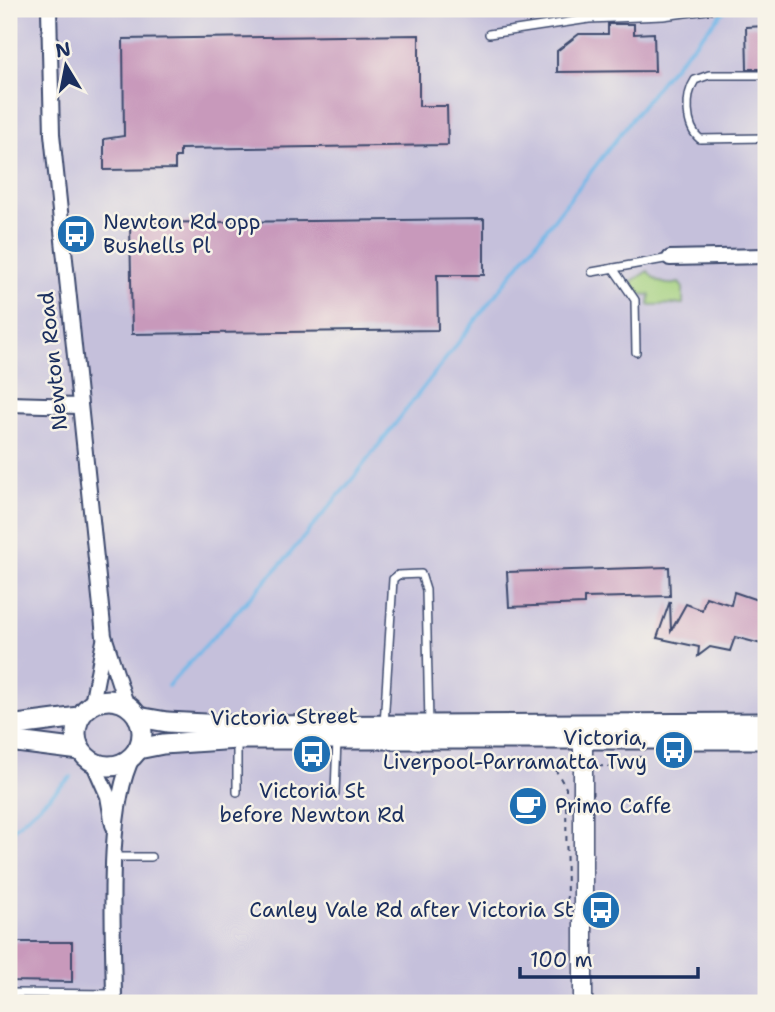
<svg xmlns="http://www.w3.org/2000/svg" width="775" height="1012" font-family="'Shantell Sans',sans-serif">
  <rect width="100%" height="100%" fill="#f7f3e8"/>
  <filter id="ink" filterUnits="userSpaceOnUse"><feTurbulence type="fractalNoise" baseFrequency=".0143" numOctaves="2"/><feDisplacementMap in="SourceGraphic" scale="14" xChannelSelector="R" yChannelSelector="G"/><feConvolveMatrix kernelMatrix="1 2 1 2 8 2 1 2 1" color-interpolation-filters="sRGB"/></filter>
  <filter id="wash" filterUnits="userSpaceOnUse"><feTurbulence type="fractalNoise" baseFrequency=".00686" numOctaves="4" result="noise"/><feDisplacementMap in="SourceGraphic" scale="28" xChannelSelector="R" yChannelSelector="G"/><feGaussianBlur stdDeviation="1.57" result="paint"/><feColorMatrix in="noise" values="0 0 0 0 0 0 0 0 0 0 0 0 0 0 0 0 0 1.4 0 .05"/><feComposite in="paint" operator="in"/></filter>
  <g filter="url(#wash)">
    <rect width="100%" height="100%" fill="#f4dec1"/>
    <rect fill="#c5c0db" x="9" y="9" width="757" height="994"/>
    <path fill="#a1cf7c" stroke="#5e7f6d" stroke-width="2" d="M648,271c6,10 18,16 31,12l4,5v16l-34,1 1,-10 -14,-1 -4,-13z"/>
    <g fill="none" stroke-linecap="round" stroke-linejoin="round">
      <g stroke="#71b8e8" stroke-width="3.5">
        <polyline points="168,686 283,562 354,477 666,75 726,9"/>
        <polyline points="9,833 71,777"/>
      </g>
    </g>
    <g id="blocks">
      <g fill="#c899bb">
        <polygon points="608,24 634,24 634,34 654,33 655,71 557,72 557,51 579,34 608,34"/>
        <polygon points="766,26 766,69 747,69 746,27"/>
        <polygon points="419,35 419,106 447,106 448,145 180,149 180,157 175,157 175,169 104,170 104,139 124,136 123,39"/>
        <polygon points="484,219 484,275 437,275 438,330 132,334 130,223"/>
        <polygon points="669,567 670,596 584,598 584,604 509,607 507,572"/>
        <polygon points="734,592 766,603 765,645 735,637 730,651 710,647 698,656 699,647 657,638 670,601 671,631 686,604 702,610 706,597 731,605"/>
        <polygon points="9,942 72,942 72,982 9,981"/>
      </g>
    </g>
  </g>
  <g filter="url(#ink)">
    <use href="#blocks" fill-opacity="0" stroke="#3c496d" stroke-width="2"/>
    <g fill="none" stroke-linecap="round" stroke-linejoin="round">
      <g stroke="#3c496d" stroke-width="10">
        <g id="service">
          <polyline points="489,34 589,19 663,16 715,9"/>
          <path d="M766,75h-57l-14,5c-10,15 -10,47 5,59l66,-1"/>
          <polyline points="613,268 635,300 636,352"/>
          <polyline points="592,272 670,258"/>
          <polyline points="384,725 393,579 398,575 421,574 426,590 429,724"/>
          <polyline points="237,740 237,792"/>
          <polyline points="335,793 337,739"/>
          <polyline points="114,857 151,857"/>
          <polyline points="9,993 114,994"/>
        </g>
      </g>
      <g stroke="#3c496d" stroke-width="18">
        <g id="minor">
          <polyline points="49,9 52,134 104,636 126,704"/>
          <polyline points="670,258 766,256"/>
          <polyline points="9,404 79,406"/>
          <polyline points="92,704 104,641"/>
          <polyline points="93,762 108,796 113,825"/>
          <path d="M114,1003c0,-66 -10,-191 19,-247"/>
        </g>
      </g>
      <g stroke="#3c496d" stroke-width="21">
        <polyline id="tertiary" points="583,727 583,1003"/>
      </g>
      <g stroke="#3c496d" stroke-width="23">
        <g id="secondary">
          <circle cx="109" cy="733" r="33"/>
          <polyline points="138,717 167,722 243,726 766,723"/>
          <polyline points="9,726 79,717"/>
          <polyline points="9,741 80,750"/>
          <polyline points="138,749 163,744 237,739 766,739"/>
        </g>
      </g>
      <g stroke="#3c496d" stroke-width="2" stroke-dasharray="5 5" stroke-linecap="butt">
        <polyline points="598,766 612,767 643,756"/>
        <polyline points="567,911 566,788 555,769 558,766 568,766"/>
      </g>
      <use href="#service" stroke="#fff" stroke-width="7"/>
      <use href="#minor" stroke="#fff" stroke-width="14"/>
      <use href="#tertiary" stroke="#fff" stroke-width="18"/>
      <use href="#secondary" stroke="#fff" stroke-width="19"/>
    </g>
  </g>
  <defs>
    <g id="bus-disc" transform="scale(2.0125)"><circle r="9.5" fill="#1f6fb2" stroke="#f7f3e8"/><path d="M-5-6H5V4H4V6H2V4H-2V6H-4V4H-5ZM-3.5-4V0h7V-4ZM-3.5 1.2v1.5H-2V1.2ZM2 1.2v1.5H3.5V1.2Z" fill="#fff"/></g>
    <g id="cafe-disc" transform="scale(2.0125)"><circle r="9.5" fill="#1f6fb2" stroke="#f7f3e8"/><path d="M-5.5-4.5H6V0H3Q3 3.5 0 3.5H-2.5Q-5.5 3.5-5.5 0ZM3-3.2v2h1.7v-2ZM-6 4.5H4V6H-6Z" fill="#fff"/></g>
  </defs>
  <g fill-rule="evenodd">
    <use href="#bus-disc" x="76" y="234"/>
    <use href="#bus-disc" x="674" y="750"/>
    <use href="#bus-disc" x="312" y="754"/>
    <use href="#cafe-disc" x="528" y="806"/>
    <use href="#bus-disc" x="601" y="910"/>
  </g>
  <g text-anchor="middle" stroke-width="5" stroke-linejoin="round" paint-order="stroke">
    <g font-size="21" fill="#1b2f5e" stroke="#f7f3e8" text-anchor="start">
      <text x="103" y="229">Newton Rd opp<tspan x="103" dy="24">Bushells Pl</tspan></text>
      <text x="647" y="745" text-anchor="end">Victoria,<tspan x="647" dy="24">Liverpool-Parramatta Twy</tspan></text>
      <text x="312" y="798" text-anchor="middle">Victoria St<tspan x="312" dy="24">before Newton Rd</tspan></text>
      <text x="555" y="813">Primo Caffe</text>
      <text x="574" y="917" text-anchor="end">Canley Vale Rd after Victoria St</text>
    </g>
    <g font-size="21" fill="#1b2f5e" stroke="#f7f3e8">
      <text transform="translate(53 361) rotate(-96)" y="7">Newton Road</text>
      <text transform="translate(284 717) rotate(-1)" y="7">Victoria Street</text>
    </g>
  </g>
  <rect width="775" height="1012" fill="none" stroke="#f7f3e8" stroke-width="35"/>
  <g transform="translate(66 66) rotate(350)" stroke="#f7f3e8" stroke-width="5" paint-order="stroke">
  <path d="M0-5L12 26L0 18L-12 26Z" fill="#1b2f5e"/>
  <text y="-10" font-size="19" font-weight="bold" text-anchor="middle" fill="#1b2f5e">N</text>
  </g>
  <path d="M520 967v10h178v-10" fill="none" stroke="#1b2f5e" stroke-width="3.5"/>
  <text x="530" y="967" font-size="21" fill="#1b2f5e" stroke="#f7f3e8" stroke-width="5" paint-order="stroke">100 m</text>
</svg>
